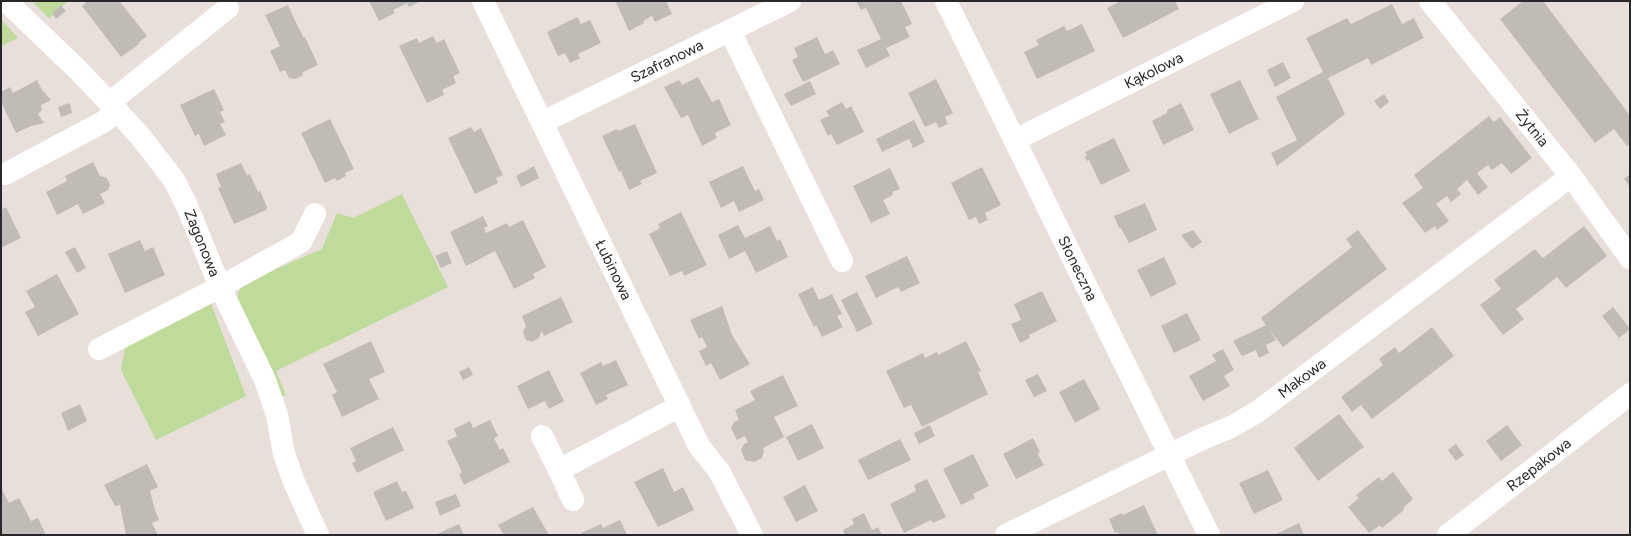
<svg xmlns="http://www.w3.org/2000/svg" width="1631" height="536" font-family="Figtree,sans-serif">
  <rect width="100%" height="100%" fill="#e9dfda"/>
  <g fill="#bedb9b">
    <polygon points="32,1 69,1 52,13 53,15 49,18"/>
    <polygon points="1,19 18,38 1,46"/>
    <polygon points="402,194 448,287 276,371 286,395 280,397 237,297 242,284 322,249 337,213 353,218"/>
    <polygon points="210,301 246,396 156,440 121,370 126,342"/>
  </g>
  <g fill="#c1bbb6">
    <polygon points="88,1 120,2 147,36 138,43 139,44 121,57 82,6"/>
    <polygon points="369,1 421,1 409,7 407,3 393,10 395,13 379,21"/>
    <polygon points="619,1 666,1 672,14 655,22 652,16 643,21 644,23 629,31 616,2"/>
    <polygon points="856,1 901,1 912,24 905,27 910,37 886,48 890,56 866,68 857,50 881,39 866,8 861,10"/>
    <polygon points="1121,1 1175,1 1179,9 1123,38 1107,8"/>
    <polygon points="1523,1 1543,1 1617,98 1630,116 1630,144 1627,146 1614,129 1595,143 1500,19"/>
    <polygon points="1392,4 1402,24 1414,18 1424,38 1371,65 1368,58 1328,78 1345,114 1277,166 1271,153 1297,140 1276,97 1323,72 1306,38 1347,18 1351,24"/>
    <polygon points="61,5 66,11 56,19 52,13"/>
    <polygon points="288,5 298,27 304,38 305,37 318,65 303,72 302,76 295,79 289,78 285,70 280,72 270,51 280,46 265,15"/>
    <polygon points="577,17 581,24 590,20 601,43 578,54 580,58 570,63 565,53 558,56 547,32"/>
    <polygon points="1082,24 1095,51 1037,79 1024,52 1039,45 1036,40 1064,26 1067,31"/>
    <polygon points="433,36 437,43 444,39 460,73 453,76 456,83 442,90 444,95 427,103 399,46 417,38 419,43"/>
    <polygon points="817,37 825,54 833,50 840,64 803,82 792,60 798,57 794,48"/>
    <polygon points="1283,62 1291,78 1275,87 1267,70"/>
    <polygon points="698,77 712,102 719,99 731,125 715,133 717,138 702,146 688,115 681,118 664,87 679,80 682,85"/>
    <polygon points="936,79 953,113 945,117 948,124 939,128 936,122 925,127 908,93"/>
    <polygon points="37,80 42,90 51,100 41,105 42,110 38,114 44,123 31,126 16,133 1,102 1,92 10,87 13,93"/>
    <polygon points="1240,80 1259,119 1229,134 1210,94"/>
    <polygon points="810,81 816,94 791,106 784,94"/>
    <polygon points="214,89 224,110 220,112 225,122 220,124 226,135 204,146 199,134 195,136 180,105"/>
    <polygon points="1384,94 1389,102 1380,109 1374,101"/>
    <polygon points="842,102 846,109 851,106 864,132 837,145 831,134 828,136 820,120 829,116 826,111"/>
    <polygon points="70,103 72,113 61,117 58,107"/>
    <polygon points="1181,103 1194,130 1163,145 1152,121 1167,113 1167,110"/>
    <polygon points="1489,116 1494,122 1500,117 1532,158 1511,174 1502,163 1492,170 1488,165 1477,173 1488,187 1478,195 1467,180 1457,189 1461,194 1451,202 1447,196 1436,204 1449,221 1437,230 1435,226 1425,233 1402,203 1423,188 1414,175"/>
    <polygon points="330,119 354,169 345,173 346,176 337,181 335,178 325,183 301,133"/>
    <polygon points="914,120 925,142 913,148 909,139 882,152 876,139"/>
    <polygon points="635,124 657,173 640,181 642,184 629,190 621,171 619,172 602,136 617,129 618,131"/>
    <polygon points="471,127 474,132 481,128 503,175 496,178 498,183 475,194 448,138"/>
    <polygon points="1114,138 1130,171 1101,185 1089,160 1087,161 1084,157 1087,156 1085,152"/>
    <polygon points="93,162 100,176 107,178 110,185 108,190 100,194 105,203 83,214 78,204 57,215 46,192 67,181 65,176"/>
    <polygon points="241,163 247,175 250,174 258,192 260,191 267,207 266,210 234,224 218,188 221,187 216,174"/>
    <polygon points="534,166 539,178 521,187 516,176"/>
    <polygon points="743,166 755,191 759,189 764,200 739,212 734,201 721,208 709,182"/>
    <polygon points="982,167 1001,205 985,213 988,220 979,224 976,217 969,220 951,183"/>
    <polygon points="890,168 900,189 892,192 893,195 883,200 890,214 871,223 853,186"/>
    <polygon points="1630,174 1630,187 1624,179"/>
    <polygon points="1145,203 1157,230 1129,243 1121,228 1119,228 1114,216"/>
    <polygon points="6,207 21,238 1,248 1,210"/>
    <polygon points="681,212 707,265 684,276 682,271 670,276 649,234 660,228 658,224"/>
    <polygon points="483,216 488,226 484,228 486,233 507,223 509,227 523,220 546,267 533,274 535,278 514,289 495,251 466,266 450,232"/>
    <polygon points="738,225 745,238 770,226 777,241 780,239 788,257 756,273 745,251 729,259 718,235"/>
    <polygon points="1584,226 1607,256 1566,288 1557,277 1537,293 1516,309 1524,319 1503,335 1480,305 1501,289 1494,280 1535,249 1543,258"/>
    <polygon points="1193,230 1202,242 1192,249 1181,235"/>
    <polygon points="1358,230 1387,269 1283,347 1269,329 1276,340 1266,345 1269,353 1259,358 1256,350 1242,356 1233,341 1266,325 1261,318 1352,247 1346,239"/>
    <polygon points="140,240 145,251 153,247 165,275 125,293 108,254"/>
    <polygon points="75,247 86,268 77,273 65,252"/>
    <polygon points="447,251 452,263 441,268 435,256"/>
    <polygon points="907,256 920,283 901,292 898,287 876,298 865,276"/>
    <polygon points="1164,257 1177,284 1151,297 1137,270"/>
    <polygon points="57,274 79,314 38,336 25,312 35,307 26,291"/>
    <polygon points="813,287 819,300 832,294 842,314 837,316 843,327 822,337 816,325 814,327 798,294"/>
    <polygon points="1042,291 1057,321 1029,335 1030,338 1020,343 1011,324 1021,320 1014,304"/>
    <polygon points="857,292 873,324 857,332 841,300"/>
    <polygon points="561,297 573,322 544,336 542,332 541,332 539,338 532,342 526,340 523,332 526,326 522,316"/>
    <polygon points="722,306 732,335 750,364 720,380 711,363 706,366 699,351 707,347 702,337 699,339 690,320"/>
    <polygon points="1613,307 1630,329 1619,338 1602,316"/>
    <polygon points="1187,313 1201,340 1174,353 1161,326"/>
    <polygon points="1432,327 1454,356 1372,419 1361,405 1352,412 1341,397 1383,365 1379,359 1395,347 1399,353"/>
    <polygon points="371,341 385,372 369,379 379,399 342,417 332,395 337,392 323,364"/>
    <polygon points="966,341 981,371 978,372 988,394 922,427 911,405 904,408 886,371 923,353 925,358 937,352 938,355"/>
    <polygon points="1223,349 1234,370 1224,376 1230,386 1203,401 1189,376 1216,361 1212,355"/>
    <polygon points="616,360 628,385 606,395 608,399 596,405 580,373 601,362 603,366"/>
    <polygon points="469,367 473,375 463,380 459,372"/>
    <polygon points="549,370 564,401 549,409 545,401 528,409 517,386"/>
    <polygon points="1038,374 1047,391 1034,397 1025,380"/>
    <polygon points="783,375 798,406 774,417 784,437 763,448 764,451 762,458 754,462 745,460 741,450 744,444 748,442 745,436 737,440 731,428 734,422 739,420 735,410 755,400 750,391"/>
    <polygon points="1084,379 1100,409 1075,423 1059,392"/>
    <polygon points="80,404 87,421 68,431 61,413"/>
    <polygon points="1339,414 1364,447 1318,481 1294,448"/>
    <polygon points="490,420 498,436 494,438 500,450 503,448 510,462 464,485 459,474 462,472 447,441 457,436 454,429 470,421 473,428"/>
    <polygon points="812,424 824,448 798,461 786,437"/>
    <polygon points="930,425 935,436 919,444 914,433"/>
    <polygon points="1507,425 1522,445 1501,461 1486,441"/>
    <polygon points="393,427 404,450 357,473 352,463 356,461 350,448"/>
    <polygon points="1033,438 1040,452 1037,453 1044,465 1016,479 1003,454"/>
    <polygon points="900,439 911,460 868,480 858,460"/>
    <polygon points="1456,444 1464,455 1456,461 1448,450"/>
    <polygon points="973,454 989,486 973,494 975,498 961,505 943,469"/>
    <polygon points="147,464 158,487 150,491 155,510 159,520 152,523 158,535 126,535 120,505 115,506 104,485"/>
    <polygon points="663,468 674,492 683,487 694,510 658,527 634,482"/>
    <polygon points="1268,470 1283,500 1254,514 1239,483"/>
    <polygon points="1393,472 1413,499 1403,508 1404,510 1382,528 1380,525 1369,533 1348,507 1359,498 1356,495 1379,477 1382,481"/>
    <polygon points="927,479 946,517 933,523 931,520 904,533 890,504 916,491 914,485"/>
    <polygon points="397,481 402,492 406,491 414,508 386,521 373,492"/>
    <polygon points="805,485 818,511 796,522 783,497"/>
    <polygon points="1,488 9,503 19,498 31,521 38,518 46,535 1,535"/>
    <polygon points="456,494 461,506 440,516 435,502"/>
    <polygon points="1144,505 1158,535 1119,535 1118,532 1115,533 1109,519 1122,513 1123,515"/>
    <polygon points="533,507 549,535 504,535 498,525"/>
    <polygon points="864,513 872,530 878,527 882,535 845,535 843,530 854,524 852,519"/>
    <polygon points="620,520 627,535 582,535 581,533 601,524 603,528"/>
    <polygon points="1299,523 1304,535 1274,535"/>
    <polygon points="459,524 464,535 435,535"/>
  </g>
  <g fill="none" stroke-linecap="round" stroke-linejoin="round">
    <g stroke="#fff" stroke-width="22">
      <path id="s1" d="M6,1l72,69 39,41 23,25 34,44 13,26 33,81 45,93 12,35 7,39 10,28 24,53"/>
      <path id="s2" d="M483,1l216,445 20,25 33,64"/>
      <path id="s3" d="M946,1l263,534"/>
      <path id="s4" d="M1430,1l141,175 59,82"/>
      <polyline points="730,31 842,261"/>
      <polyline points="109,103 228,8"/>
      <path id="s5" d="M543,122l247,-121"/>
      <path id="s6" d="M1015,140l278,-139"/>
      <polyline points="5,174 103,122 117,111"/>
      <polyline points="99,349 220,287 301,242 315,214"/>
      <polyline points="542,436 559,470"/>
      <polyline points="573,500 559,470 680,406"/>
      <path id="s7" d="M1006,535l196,-96 29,-12 26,-15 314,-236"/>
      <path id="s8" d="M1448,535l182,-141"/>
    </g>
  </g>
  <g text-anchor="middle" stroke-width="3.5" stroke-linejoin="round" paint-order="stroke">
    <g font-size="15" fill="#282828" stroke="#fff">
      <text dy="5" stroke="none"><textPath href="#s5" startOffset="138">Szafranowa</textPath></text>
      <text dy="5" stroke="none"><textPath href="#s6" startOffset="155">Kąkolowa</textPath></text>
      <text dy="5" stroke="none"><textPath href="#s4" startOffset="163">Żytnia</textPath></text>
      <text dy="5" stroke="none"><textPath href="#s1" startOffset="315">Zagonowa</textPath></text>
      <text dy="5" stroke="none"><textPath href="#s3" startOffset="298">Słoneczna</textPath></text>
      <text dy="5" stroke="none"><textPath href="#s2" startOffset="299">Łubinowa</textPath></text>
      <text dy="5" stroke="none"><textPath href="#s7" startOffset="336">Makowa</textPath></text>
      <text dy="5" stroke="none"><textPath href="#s8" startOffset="115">Rzepakowa</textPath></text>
    </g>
  </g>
  <rect width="1631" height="536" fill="none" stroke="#282828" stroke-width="4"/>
</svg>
